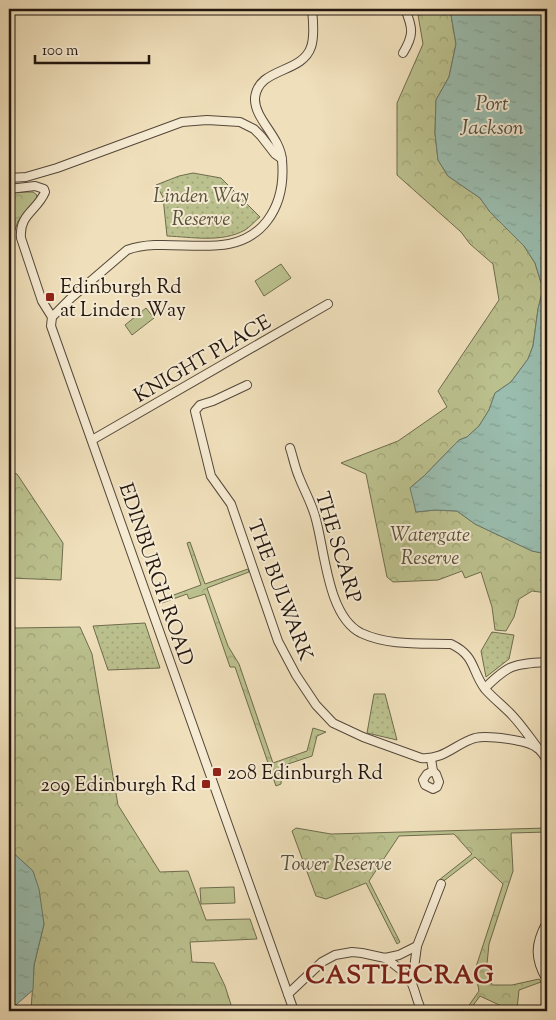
<svg xmlns="http://www.w3.org/2000/svg" width="556" height="1020" font-family="'Sorts Mill Goudy',serif">
  <defs>
    <pattern id="forest-crowns" width="20" height="18" patternUnits="userSpaceOnUse" patternTransform="scale(1.25)"><rect width="20" height="18" fill="#bbc18e"/><path d="M2 6a3 3 0 1 1 6 0M12 15a3 3 0 1 1 6 0" fill="none" stroke="#a0a579"/></pattern>
    <pattern id="park-dots" width="8" height="8" patternUnits="userSpaceOnUse" patternTransform="scale(1.25)"><rect width="8" height="8" fill="#bbc18e"/><path d="M2 2h.1M6 6h.1" fill="none" stroke="#a0a579" stroke-width="1.8" stroke-linecap="round"/></pattern>
    <pattern id="water-ripples" width="26" height="14" patternUnits="userSpaceOnUse" patternTransform="scale(1.25)"><rect width="26" height="14" fill="#9abdaf"/><path d="M2 4q2-2 4 0t4 0M15 11q2-2 4 0t4 0" fill="none" stroke="#84a295"/></pattern>
  </defs>
  <rect width="100%" height="100%" fill="#efdfba"/>
  <filter id="stains"><feTurbulence type="fractalNoise" baseFrequency=".004" numOctaves="4"/><feColorMatrix values="0 0 0 0 .2 0 0 0 0 .09 0 0 0 0 .02 0 0 0 .5 -.17"/></filter>
  <radialGradient id="worn" r=".72"><stop offset=".6" stop-color="#630" stop-opacity="0"/><stop offset="1" stop-color="#630" stop-opacity=".3"/></radialGradient>
  <g fill="url(#forest-crowns)" stroke="#6e6c4e">
    <polygon points="417,9 450,9 456,44 449,77 436,100 435,133 438,160 448,176 480,198 490,212 524,246 535,263 543,289 538,309 533,346 528,359 511,382 495,393 489,410 479,426 467,437 459,440 424,476 411,487 416,512 435,510 457,511 475,524 532,551 547,554 547,593 532,591 519,599 514,617 506,631 495,630 492,607 481,572 465,578 462,571 438,580 393,582 387,577 366,474 341,463 398,441 447,407 438,391 499,300 493,264 470,244 461,232 397,175 397,103 423,44"/>
    <polygon points="27,192 33,192 37,195 36,200 18,221 13,236 9,239 9,193"/>
    <polygon points="9,472 17,474 63,543 61,580 9,578"/>
    <polygon points="190,542 205,584 248,569 249,572 207,588 228,646 239,664 273,763 307,751 313,728 326,732 317,736 312,756 282,766 281,784 276,786 235,667 230,667 205,594 189,599 187,594 162,603 160,600 201,585 187,543"/>
    <polygon points="9,602 15,628 80,627 92,654 118,805 160,872 188,871 206,920 250,919 257,939 190,942 192,962 214,963 225,986 233,1011 31,1011 34,965 44,924 33,871 9,849"/>
    <polygon points="296,828 331,834 547,828 547,832 511,833 513,871 489,944 487,964 492,985 512,985 539,979 541,982 519,990 517,1009 520,1011 512,1011 480,996 469,1011 465,1011 479,991 475,970 503,884 475,857 441,883 439,880 472,854 454,834 399,836 369,881 400,942 397,944 366,883 326,899 316,896 292,831"/>
  </g>
  <g fill="url(#park-dots)" stroke="#6e6c4e">
    <path d="M193,173l28,5 39,39c-5,4 -10,10 -15,13 -23,13 -53,7 -78,6l-4,-39 -7,-12 23,-9z"/>
    <polygon points="145,623 160,668 108,670 93,626"/>
    <polygon points="492,632 514,635 509,659 486,677 481,651"/>
    <polygon points="374,694 385,694 397,740 367,733"/>
  </g>
  <g fill="#bbc18e" stroke="#6e6c4e">
    <polygon points="281,264 291,278 264,296 255,281"/>
    <polygon points="146,308 154,318 132,335 125,325"/>
    <polygon points="234,887 235,903 201,904 200,888"/>
  </g>
  <g fill="url(#water-ripples)" stroke="#6a7a6f">
    <polygon points="450,9 547,9 547,554 532,551 475,524 457,511 435,510 416,512 410,488 424,476 459,440 467,437 479,426 489,410 495,393 511,382 528,359 533,346 538,309 543,289 535,263 524,246 490,212 480,198 448,176 438,160 435,133 436,100 449,77 456,44"/>
    <polygon points="9,849 33,871 39,889 44,924 34,965 33,990 9,1011"/>
  </g>
  <g fill="none" stroke-linecap="round" stroke-linejoin="round">
    <g stroke="#55483a" stroke-width="10">
      <g id="minor">
        <path d="M403,53c11,-18 10,-25 2,-44"/>
        <polyline points="9,178 26,177 57,168 182,122 207,120 240,122 254,129 261,136 275,154 282,159"/>
        <path d="M9,189l26,-3 9,3 1,3c-8,19 -26,22 -24,46l21,63 10,16 -1,9 243,685"/>
        <path d="M52,317l19,-19 56,-48c45,-16 106,15 140,-29 13,-17 17,-39 15,-61 -2,-24 -28,-41 -27,-62 3,-31 47,-24 56,-51 4,-11 2,-27 1,-38"/>
        <path d="M247,385l-34,16 -13,4 -5,6 16,65 20,28 47,137 18,34 20,30 17,18 30,14 58,21c23,2 34,-14 54,-20 12,-3 53,2 62,10 4,2 7,8 10,12"/>
        <polyline points="92,440 328,304"/>
        <path d="M290,448c3,9 5,20 9,29 5,13 12,25 16,39 10,33 12,100 46,117 28,13 61,10 90,11 25,12 20,26 34,45 8,9 17,16 25,24 10,10 18,22 27,34"/>
        <path d="M485,688c23,-23 28,-24 61,-26"/>
        <polyline points="431,759 433,771 436,774 439,782 437,787 433,789 425,785 423,780 427,774 433,771"/>
        <path d="M547,922c-12,22 -13,36 0,58"/>
        <path d="M385,958c10,7 22,15 27,26 4,9 5,18 10,27"/>
        <polyline points="412,983 417,946"/>
        <polyline points="288,994 322,962 335,955 352,952 362,953 385,958 399,955 417,946 441,884"/>
      </g>
    </g>
    <use href="#minor" stroke="#f5ead2" stroke-width="8"/>
  </g>
  <g fill="#8f2418" stroke="#f5ead2" stroke-width="2">
    <rect x="45" y="292" width="10" height="10" rx="2.5"/>
    <rect x="212" y="767" width="10" height="10" rx="2.5"/>
    <rect x="201" y="779" width="10" height="10" rx="2.5"/>
  </g>
  <g text-anchor="middle" stroke-width="4" stroke-linejoin="round" paint-order="stroke">
    <g font-size="20" font-style="italic" fill="#58523b" stroke="#f5ead2">
      <text x="201" y="202">Linden Way<tspan x="201" dy="23">Reserve</tspan></text>
      <text x="430" y="541">Watergate<tspan x="430" dy="23">Reserve</tspan></text>
      <text x="336" y="870">Tower Reserve</text>
    </g>
    <g font-size="20" fill="#22160f" stroke="#f5ead2" text-anchor="start">
      <text x="60" y="293">Edinburgh Rd<tspan x="60" dy="23">at Linden Way</tspan></text>
      <text x="227" y="779">208 Edinburgh Rd</text>
      <text x="196" y="791" text-anchor="end">209 Edinburgh Rd</text>
    </g>
    <g font-size="20" fill="#22160f" stroke="#f5ead2">
      <text transform="translate(202 358) rotate(-30)" y="7">KNIGHT PLACE</text>
      <text transform="translate(339 547) rotate(73)" y="7">THE SCARP</text>
      <text transform="translate(157 574) rotate(71)" y="7">EDINBURGH ROAD</text>
      <text transform="translate(281 590) rotate(69)" y="7">THE BULWARK</text>
    </g>
    <g font-size="21" font-style="italic" fill="#4c5047" stroke="#f5ead2">
      <text x="492" y="110">Port<tspan x="492" dy="24">Jackson</tspan></text>
    </g>
    <g font-size="25" font-weight="bold" letter-spacing="1" fill="#7a1f14" stroke="#f5ead2">
      <text x="400" y="983">CASTLECRAG</text>
    </g>
  </g>
  <rect width="556" height="1020" fill="none" stroke="#efdfba" stroke-width="30"/>
  <rect x="10" y="10" width="536" height="1000" fill="none" stroke="#22160f" stroke-width="2.5"/>
  <rect x="15" y="15" width="526" height="990" fill="none" stroke="#22160f"/>
  <path d="M35 55v8h114v-8" fill="none" stroke="#22160f" stroke-width="2.5"/>
  <text x="42" y="55" font-size="15" fill="#22160f" stroke="#f5ead2" stroke-width="4" paint-order="stroke">100 m</text>
  <rect width="100%" height="100%" filter="url(#stains)"/>
  <rect width="100%" height="100%" fill="url(#worn)"/>
</svg>
